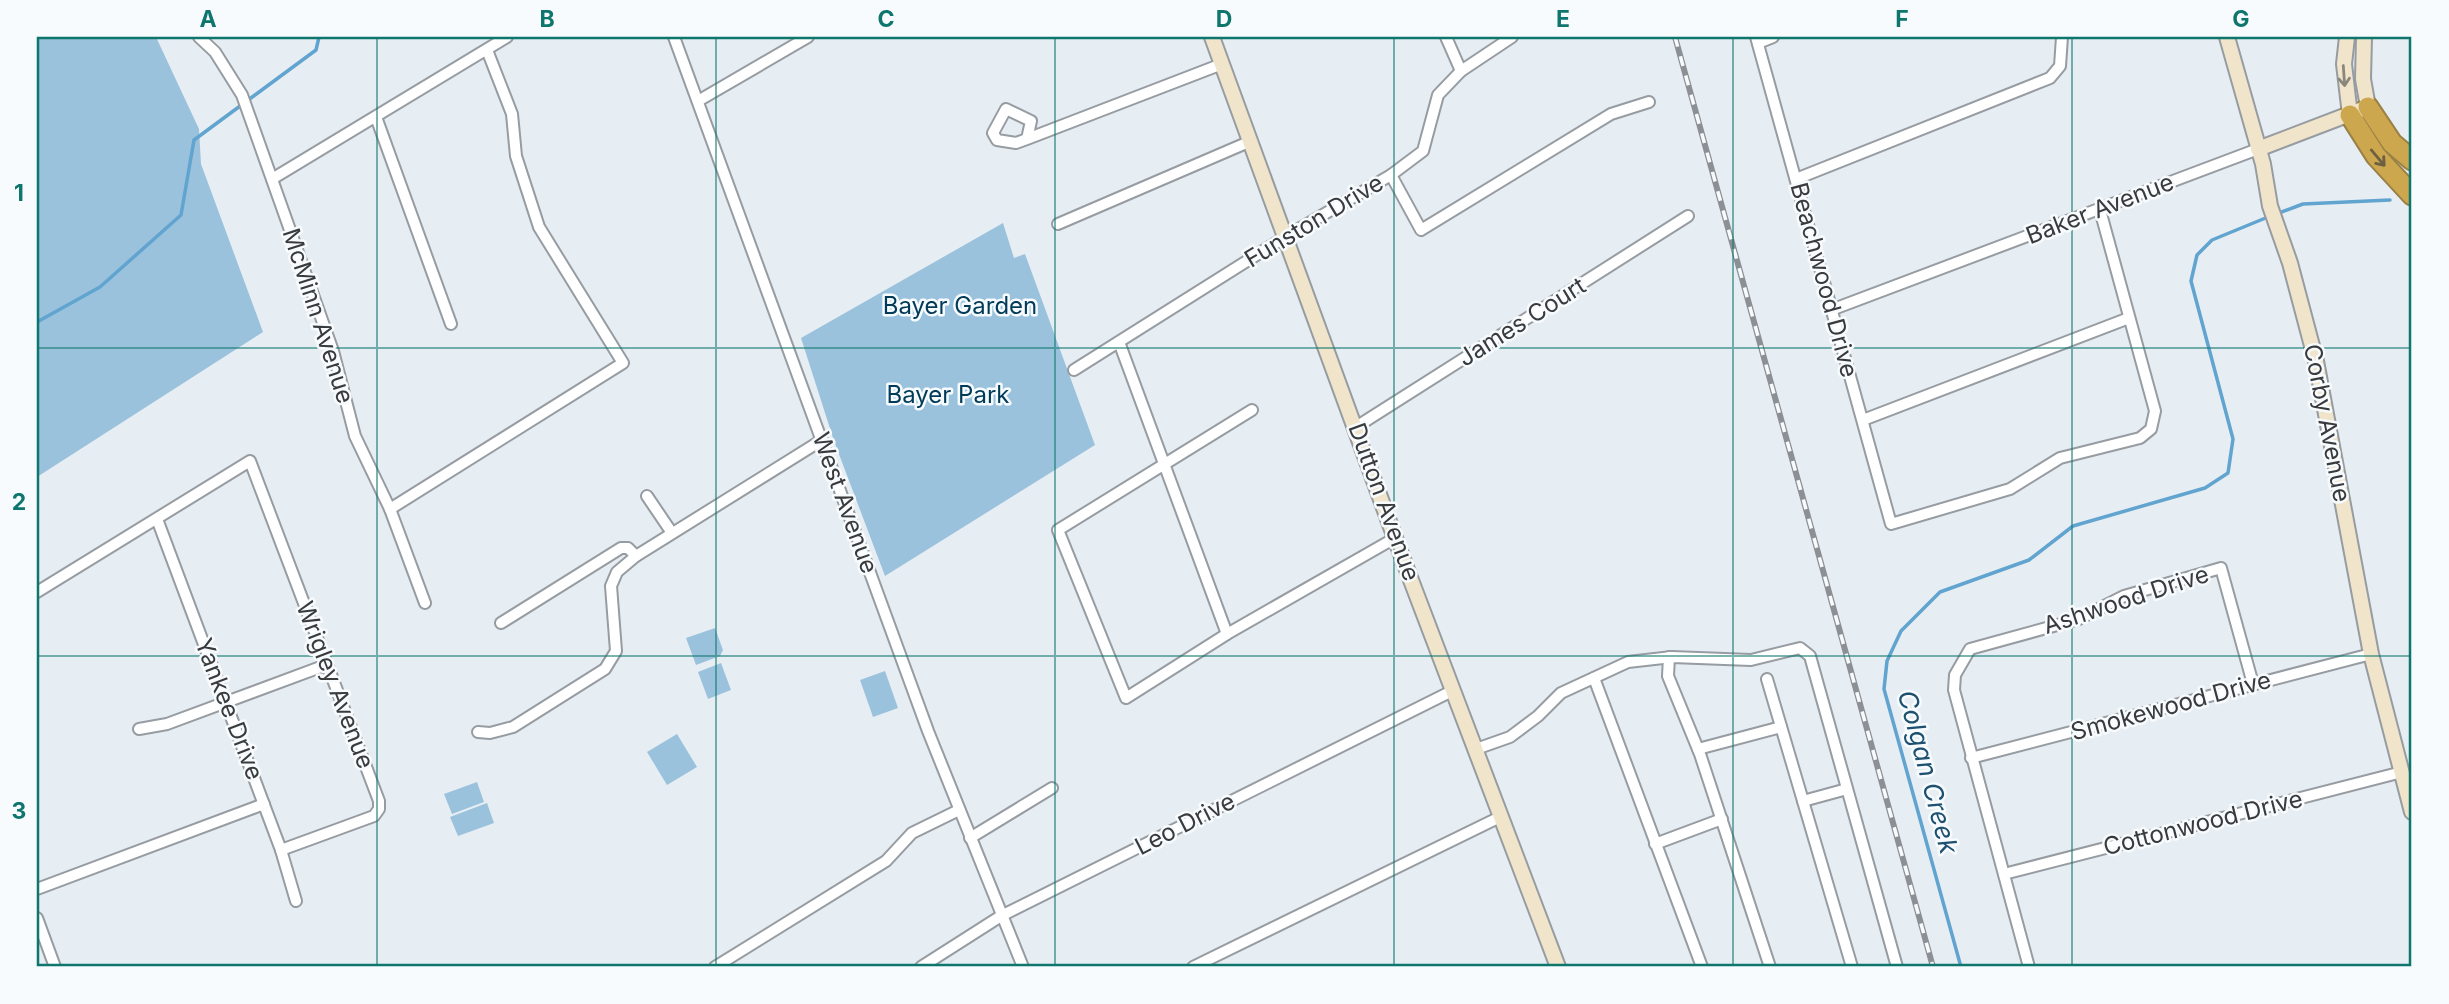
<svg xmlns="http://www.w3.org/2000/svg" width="2449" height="1004" font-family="Inter,sans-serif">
  <rect width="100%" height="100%" fill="#e7eef3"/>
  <g fill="#9bc2dd">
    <polygon points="37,37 156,37 199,129 201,164 263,332 37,477"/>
    <polygon points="1003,223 1014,258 1025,254 1095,445 885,576 834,441 801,338"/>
    <polygon points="715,628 723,650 720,656 696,665 686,638"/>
    <polygon points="721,663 731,690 708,699 698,672"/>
    <polygon points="885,671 898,708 873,717 860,680"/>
    <polygon points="677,734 697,767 667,785 647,752"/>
    <polygon points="477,782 484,802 452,814 444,794"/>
    <polygon points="487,803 494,823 458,836 450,817"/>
  </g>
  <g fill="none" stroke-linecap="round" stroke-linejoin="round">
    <g stroke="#61a4d0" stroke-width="3.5">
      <polyline points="2276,214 2303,204 2390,200"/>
      <polyline points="37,322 100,287 181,215 194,140 316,50 319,37"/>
      <polyline points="1961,967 1884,689 1887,661 1901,631 1940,592 2029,560 2073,526 2205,488 2228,473 2233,439 2191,281 2197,255 2212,240 2268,217"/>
    </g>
    <g stroke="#969ca1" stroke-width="14">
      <g id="street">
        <polyline points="199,37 215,52 242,95 333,351 355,436 390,509 425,603"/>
        <polyline points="674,37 928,731 1023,967"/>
        <polyline points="1446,37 1461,71"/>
        <polyline points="1756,37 1891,524 2010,489 2060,458 2140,438 2151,429 2155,411 2100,210"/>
        <polyline points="1758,43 1773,37"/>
        <polyline points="698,101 808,37"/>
        <polyline points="376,117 451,324"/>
        <polyline points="1027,139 1031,121 1006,109 993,133 997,140 1016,143 1027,139 1222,64"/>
        <polyline points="1391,175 1421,230 1611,114 1649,102"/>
        <polyline points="272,179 507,37"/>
        <polyline points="1796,179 2050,78 2060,66 2062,37"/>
        <polyline points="1058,224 1251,141"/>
        <polyline points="1831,310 2258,149"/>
        <polyline points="1119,342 1227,634"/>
        <polyline points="1074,370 1285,237 1391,175 1423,151 1438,95 1461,71 1512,37"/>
        <polyline points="1252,410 1058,530 1126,698 1227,634 1395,538"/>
        <polyline points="1863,420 2129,318"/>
        <polyline points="1356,427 1688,216"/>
        <polyline points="647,496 672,533"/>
        <polyline points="390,509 623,363 539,227 516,156 512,114 487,50"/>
        <polyline points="157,519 281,850 296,901"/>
        <polyline points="37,592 250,461 379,801 379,809 374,816 281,850"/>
        <polyline points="501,623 621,548 628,548 636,556"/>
        <polyline points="1669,657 1668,676 1700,754 1770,967"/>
        <polyline points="1594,678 1702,967"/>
        <polyline points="1767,679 1852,967"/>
        <polyline points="139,729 167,724 326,665"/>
        <polyline points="478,732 490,733 513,727 605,669 616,651 611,586 617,572 636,556 822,440"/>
        <polyline points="1476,749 1510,737 1538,716 1561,693 1628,662 1672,657 1751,660 1800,648 1810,656 1897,967"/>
        <polyline points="1698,749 1781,727"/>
        <polyline points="1971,758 2371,654"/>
        <polyline points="1803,801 1847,789"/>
        <polyline points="970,838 1052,788"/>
        <polyline points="1655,844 1722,819"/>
        <polyline points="2004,874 2402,772"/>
        <polyline points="37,889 264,804"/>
        <polyline points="37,918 55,967"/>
        <polyline points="715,967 886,861 912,833 959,810"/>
        <polyline points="921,967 1001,916 1454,690"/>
        <polyline points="1193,967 1500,817"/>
        <polyline points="2029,967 1954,690 1955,675 1970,649 2079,619 2124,596 2221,568 2253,684"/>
      </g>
    </g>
    <g stroke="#969ca1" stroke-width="18">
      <g id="secondary">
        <polyline points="1212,37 1395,538 1558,967"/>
        <polyline points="2227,37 2263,164 2270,206 2290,263 2316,361 2371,654 2412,812"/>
        <polyline points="2347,37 2344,64 2350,115"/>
        <polyline points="2258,149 2368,107 2363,79 2364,37"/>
      </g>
    </g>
    <g stroke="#998147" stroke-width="23">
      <g id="highway">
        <polyline points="2368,107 2392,143 2412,160"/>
        <polyline points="2350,115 2376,156 2412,195"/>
      </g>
    </g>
    <use href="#street" stroke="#fff" stroke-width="10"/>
    <use href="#secondary" stroke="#f0e5ca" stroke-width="14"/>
    <use href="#highway" stroke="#cda74d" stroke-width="19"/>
    <g stroke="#8c9094" stroke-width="6">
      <polyline id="rail" points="1675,37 1933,967"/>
    </g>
    <use href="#rail" stroke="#f7fbfe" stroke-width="3.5" stroke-dasharray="10" stroke-linecap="butt"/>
  </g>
  <defs><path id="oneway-shaft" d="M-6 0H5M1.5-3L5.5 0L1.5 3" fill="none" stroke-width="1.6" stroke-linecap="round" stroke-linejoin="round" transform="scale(1.75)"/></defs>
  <use stroke="#8b877c" href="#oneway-shaft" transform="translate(2344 76) rotate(86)"/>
  <use stroke="#6c6042" href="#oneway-shaft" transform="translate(2378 158) rotate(50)"/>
  <path fill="none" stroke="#0f766e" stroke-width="2" stroke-opacity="0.55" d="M377,37v930M716,37v930M1055,37v930M1394,37v930M1733,37v930M2072,37v930M37,348h2375M37,656h2375"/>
  <g text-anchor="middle" stroke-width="5" stroke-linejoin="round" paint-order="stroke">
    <g font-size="24" fill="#383a3c" stroke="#f7fbfe">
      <text transform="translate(2100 209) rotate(-21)" y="8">Baker Avenue</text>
      <text transform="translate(1314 221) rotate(-31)" y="8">Funston Drive</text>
      <text transform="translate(1824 280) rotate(75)" y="8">Beachwood Drive</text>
      <text transform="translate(318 316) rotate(72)" y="8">McMinn Avenue</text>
      <text transform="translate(1522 322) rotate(-32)" y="8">James Court</text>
      <text transform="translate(2327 423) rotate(79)" y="8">Corby Avenue</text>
      <text transform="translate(1384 502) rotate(70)" y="8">Dutton Avenue</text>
      <text transform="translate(845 503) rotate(70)" y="8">West Avenue</text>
      <text transform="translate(2126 600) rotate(-18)" y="8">Ashwood Drive</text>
      <text transform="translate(335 685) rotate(69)" y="8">Wrigley Avenue</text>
      <text transform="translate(2171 706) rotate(-15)" y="8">Smokewood Drive</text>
      <text transform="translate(229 709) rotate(69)" y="8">Yankee Drive</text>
      <text transform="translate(2203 823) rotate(-14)" y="8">Cottonwood Drive</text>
      <text transform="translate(1185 824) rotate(-27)" y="8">Leo Drive</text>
    </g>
    <g font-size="24" fill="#013b58" stroke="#f7fbfe">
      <text x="960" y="314">Bayer Garden</text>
      <text x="948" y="403">Bayer Park</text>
    </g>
    <g font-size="26" font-style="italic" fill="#1e5170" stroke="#f7fbfe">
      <text transform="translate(1928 772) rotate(75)" y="9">Colgan Creek</text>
    </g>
  </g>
  <rect width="2449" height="1004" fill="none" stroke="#f7fbfe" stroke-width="77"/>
  <rect x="38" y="38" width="2372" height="927" fill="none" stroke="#0f766e" stroke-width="2.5"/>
  <g font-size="23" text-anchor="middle" font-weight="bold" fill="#0f766e">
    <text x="208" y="27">A</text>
    <text x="547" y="27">B</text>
    <text x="886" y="27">C</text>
    <text x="1224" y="27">D</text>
    <text x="1563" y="27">E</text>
    <text x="1902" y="27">F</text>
    <text x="2241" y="27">G</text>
    <text x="19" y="201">1</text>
    <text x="19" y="510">2</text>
    <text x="19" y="819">3</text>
  </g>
</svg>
